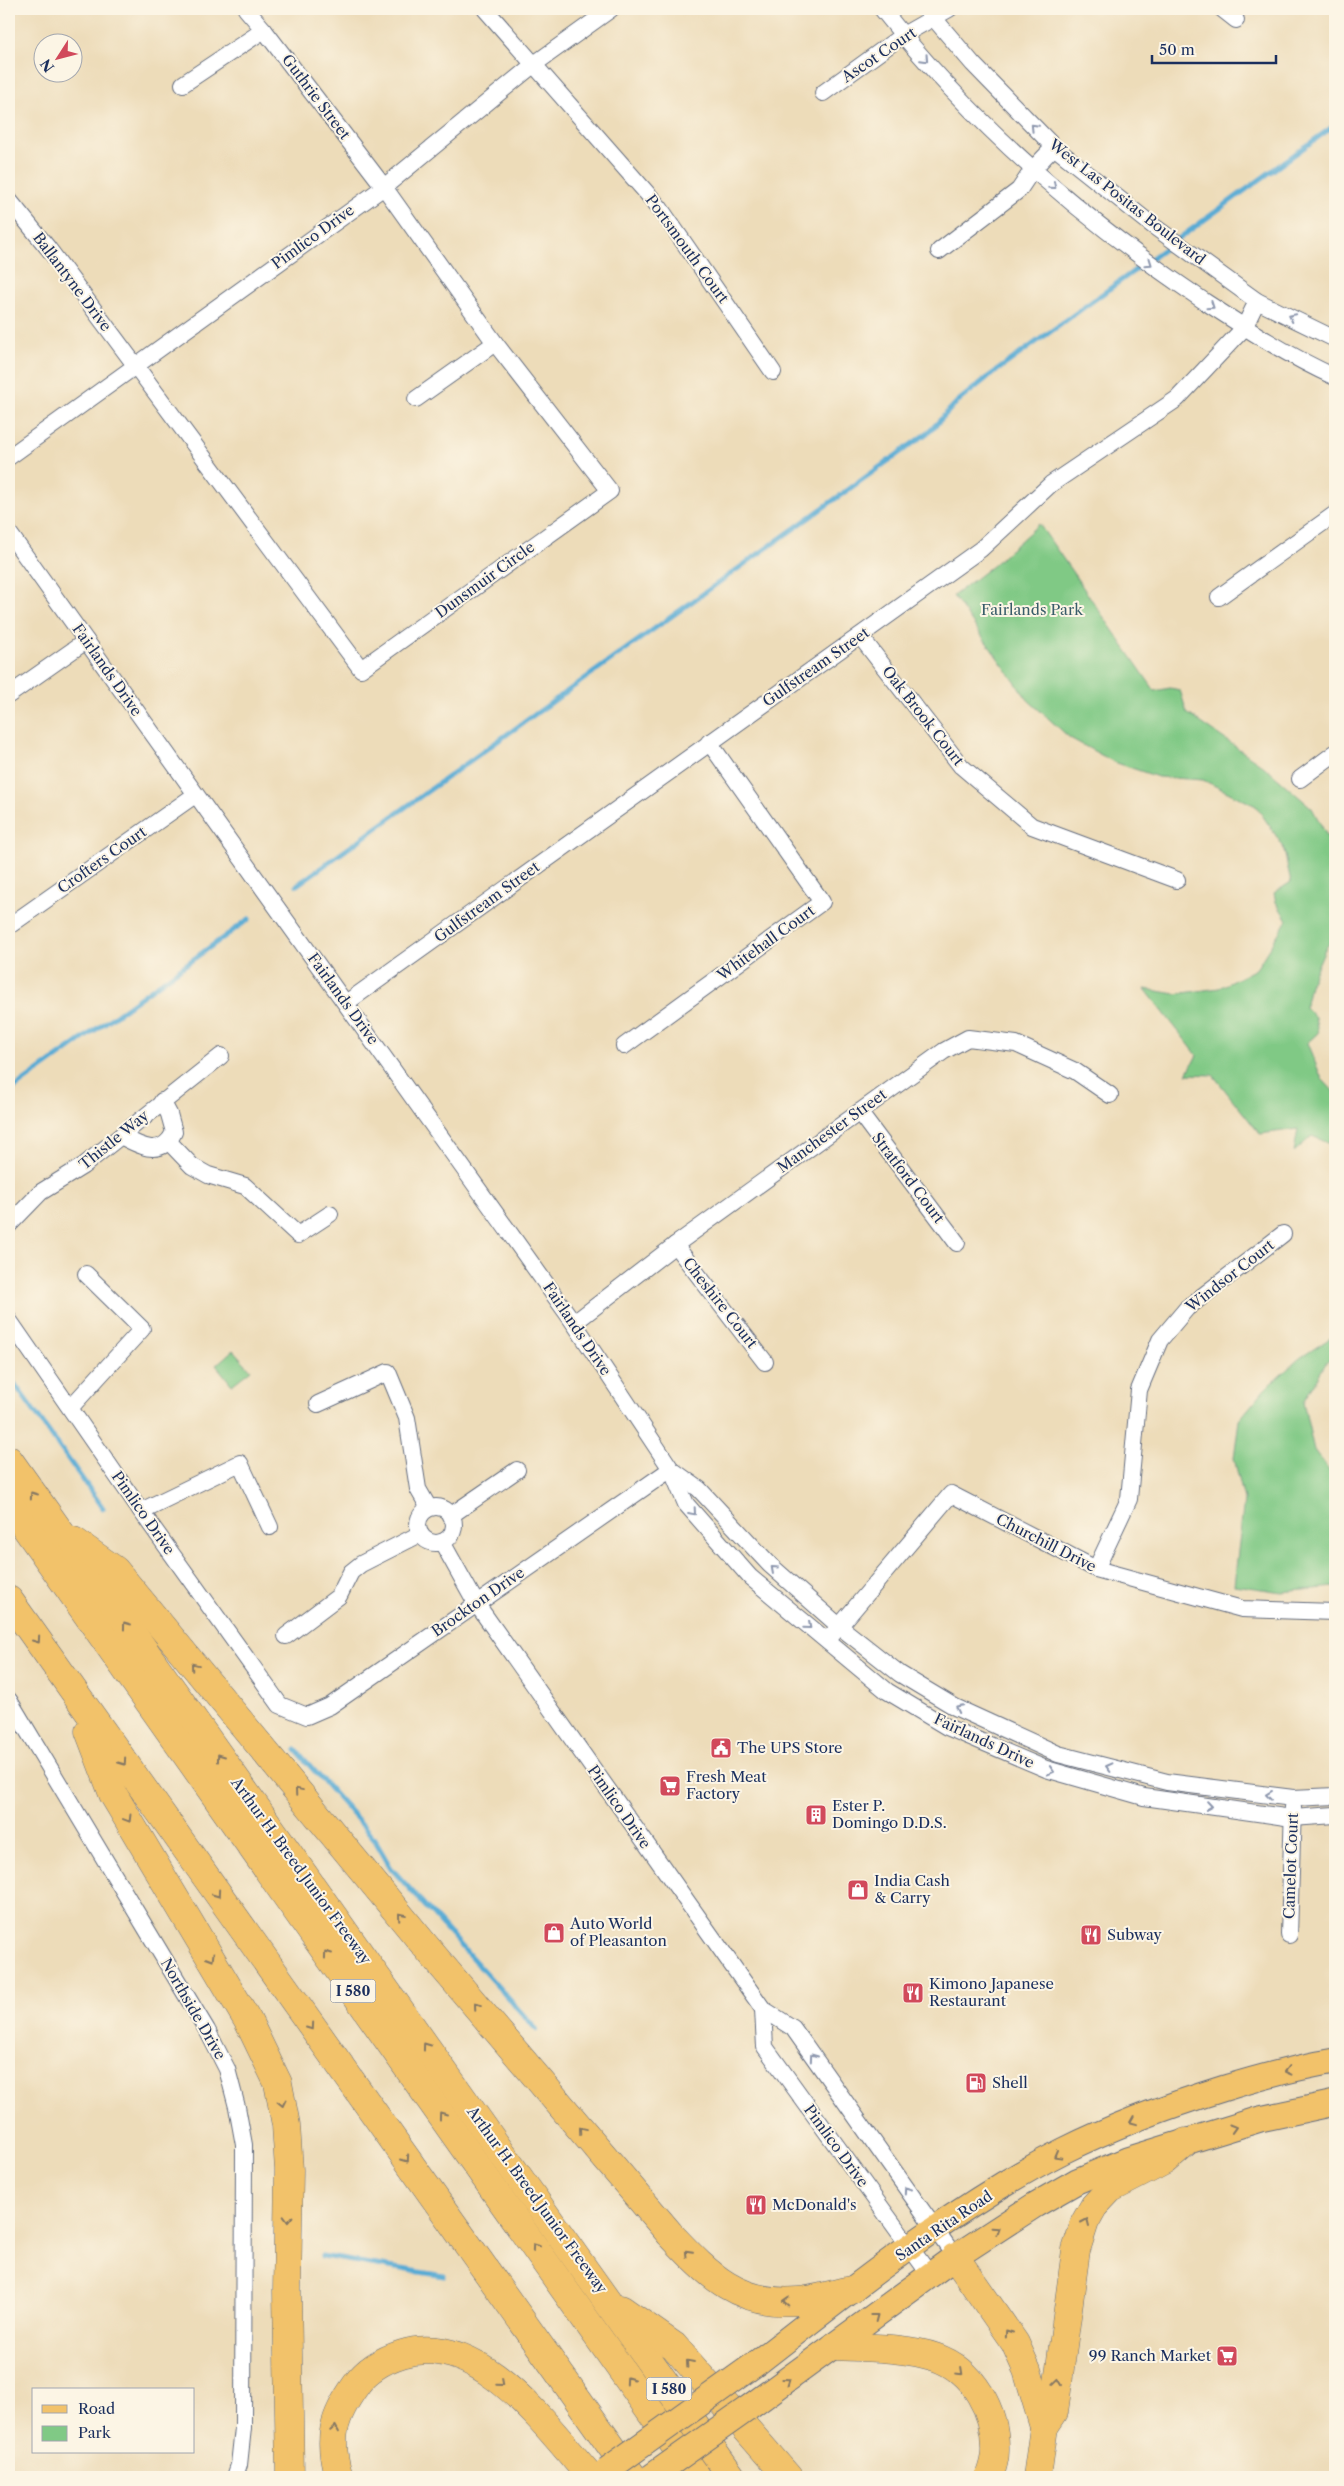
<svg xmlns="http://www.w3.org/2000/svg" width="1344" height="2486" font-family="'Libre Caslon Text',serif">
  <rect width="100%" height="100%" fill="#fcf5e5"/>
  <filter id="ink" filterUnits="userSpaceOnUse"><feTurbulence type="fractalNoise" baseFrequency=".02" numOctaves="2"/><feDisplacementMap in="SourceGraphic" scale="10" xChannelSelector="R" yChannelSelector="G"/><feConvolveMatrix kernelMatrix="1 2 1 2 8 2 1 2 1" color-interpolation-filters="sRGB"/></filter>
  <filter id="wash" filterUnits="userSpaceOnUse"><feTurbulence type="fractalNoise" baseFrequency=".0096" numOctaves="4" result="noise"/><feDisplacementMap in="SourceGraphic" scale="20" xChannelSelector="R" yChannelSelector="G"/><feGaussianBlur stdDeviation="1.12" result="paint"/><feColorMatrix in="noise" values="0 0 0 0 0 0 0 0 0 0 0 0 0 0 0 0 0 1.4 0 .05"/><feComposite in="paint" operator="in"/></filter>
  <g filter="url(#wash)">
    <rect width="100%" height="100%" fill="#eddcb9"/>
    <g fill="#80c985" stroke="#4e7c72">
      <polygon points="1039,524 1155,691 1170,688 1180,690 1187,713 1262,765 1312,808 1335,851 1335,936 1325,949 1311,981 1305,1007 1315,1018 1318,1033 1307,1043 1322,1079 1335,1093 1335,1146 1312,1136 1294,1152 1298,1129 1260,1134 1213,1075 1187,1074 1197,1055 1145,989 1176,994 1219,988 1256,969 1287,920 1276,902 1274,893 1291,882 1283,846 1256,806 1203,780 1158,777 1114,762 1070,738 1028,700 953,596 992,566"/>
      <polygon points="1335,1335 1335,1355 1326,1363 1303,1402 1314,1450 1335,1479 1335,1587 1282,1592 1234,1585 1244,1500 1234,1458 1239,1420 1265,1389 1300,1358"/>
      <polygon points="233,1350 251,1370 232,1385 216,1365"/>
    </g>
    <g fill="none" stroke-linecap="round" stroke-linejoin="round">
      <g stroke="#59abd4" stroke-width="5">
        <polyline points="297,885 930,431 957,402 988,377 1335,125"/>
        <polyline points="9,1092 249,919"/>
        <polyline points="9,1376 103,1508"/>
        <polyline points="296,1750 373,1837 391,1868 536,2029"/>
        <polyline points="322,2256 444,2276"/>
      </g>
    </g>
  </g>
  <g filter="url(#ink)">
    <g fill="none" stroke-linecap="round" stroke-linejoin="round">
      <g stroke="#646c7e" stroke-width="18">
        <g id="street">
          <polyline points="485,9 660,208 773,372"/>
          <path d="M882,9c89,113 200,210 319,290 43,28 87,57 134,78"/>
          <polyline points="926,9 973,64 1054,147 1152,225 1257,301 1335,339"/>
          <polyline points="1222,9 1236,20"/>
          <polyline points="183,84 264,30"/>
          <polyline points="823,93 903,35 949,9"/>
          <polyline points="9,200 48,248 361,669 610,491 495,343 384,187 264,30 246,9"/>
          <polyline points="939,251 1019,190 1033,169 1054,147"/>
          <polyline points="416,399 495,343"/>
          <polyline points="9,457 384,187 533,65 611,9"/>
          <polyline points="9,533 574,1323 671,1469 686,1504 750,1577 887,1691 947,1727 1046,1769 1144,1797 1292,1818 1335,1815"/>
          <polyline points="1219,597 1335,514"/>
          <polyline points="860,636 961,766 1032,826 1177,880"/>
          <polyline points="9,695 86,641"/>
          <polyline points="1300,779 1335,753"/>
          <polyline points="9,926 195,795"/>
          <polyline points="346,1003 981,549 1051,484 1177,399 1244,328 1257,301"/>
          <polyline points="624,1046 822,902 709,742"/>
          <polyline points="859,1112 957,1243"/>
          <path d="M121,1136c20,11 41,22 53,-4l-5,-18 -7,-13"/>
          <polyline points="169,1142 192,1166 208,1175 245,1186 298,1235 330,1214"/>
          <polyline points="9,1225 41,1192 83,1166 221,1056"/>
          <polyline points="675,1245 765,1362"/>
          <polyline points="9,1320 141,1511 280,1705 307,1716 330,1706 671,1469"/>
          <polyline points="574,1323 675,1245 944,1051 968,1038 1016,1044 1075,1071 1110,1095"/>
          <polyline points="318,1404 388,1372 407,1418 418,1489 429,1508"/>
          <polyline points="71,1407 142,1329 86,1274"/>
          <polyline points="671,1469 699,1489 770,1565 839,1626 900,1674 955,1707 1058,1754 1167,1782 1293,1798 1335,1796"/>
          <circle cx="436" cy="1525" r="18"/>
          <polyline points="141,1511 240,1463 270,1527"/>
          <polyline points="450,1516 517,1470"/>
          <polyline points="442,1542 476,1603 763,2009 793,2028 955,2257"/>
          <polyline points="1096,1569 1129,1499 1139,1390 1160,1340 1187,1308 1283,1234"/>
          <polyline points="832,1635 951,1494 1096,1569 1242,1609 1335,1612"/>
          <polyline points="286,1636 339,1596 351,1572 361,1564 420,1534"/>
          <polyline points="9,1700 207,2030 227,2069 237,2107 244,2145 243,2428 239,2465 235,2477"/>
          <polyline points="1289,1935 1293,1807"/>
          <polyline points="763,2009 765,2047 930,2275"/>
        </g>
      </g>
      <g stroke="#646c7e" stroke-width="27">
        <g id="primary">
          <path d="M758,2362c97,-75 195,-155 305,-211 52,-26 107,-46 162,-63 36,-11 73,-21 110,-27"/>
          <polyline points="747,2409 955,2257 1035,2205 1077,2181 1127,2160 1260,2119 1335,2103"/>
        </g>
      </g>
      <g stroke="#646c7e" stroke-width="29">
        <g id="highway">
          <polyline points="9,1460 732,2477"/>
          <polyline points="9,1504 697,2477"/>
          <path d="M74,1541l41,29 317,384 238,280c38,40 67,72 128,67 17,-1 36,-8 53,-11"/>
          <polyline points="9,1600 633,2477"/>
          <polyline points="89,1731 113,1794 248,2021 278,2083 286,2125 289,2170 287,2291 290,2477"/>
          <polyline points="955,2257 1015,2343 1027,2370 1044,2427 1037,2477"/>
          <polyline points="621,2309 674,2346 788,2477"/>
          <path d="M835,2346c33,2 69,1 100,11 39,13 61,55 60,94 0,8 -3,18 -6,26"/>
          <polyline points="1044,2427 1054,2412 1076,2250 1085,2222 1094,2206 1110,2189 1164,2161 1186,2142"/>
          <path d="M339,2477c-12,-38 -6,-60 17,-92 11,-16 27,-25 46,-31 78,-24 144,73 189,123"/>
        </g>
      </g>
      <use href="#street" stroke="#fff" stroke-width="16"/>
      <use href="#primary" stroke="#f2c26a" stroke-width="25"/>
      <use href="#highway" stroke="#f2c26a" stroke-width="28"/>
      <g stroke="#646c7e" stroke-width="27" stroke-linecap="butt">
        <g id="primary-bridge">
          <polyline points="607,2470 758,2362"/>
          <polyline points="651,2477 747,2409"/>
        </g>
      </g>
      <use href="#primary-bridge" stroke="#f2c26a" stroke-width="25"/>
    </g>
    <defs><path id="oneway-chevron" d="M-2-3.5L2.5 0L-2 3.5" fill="none" stroke-width="1.6" stroke-linecap="round" stroke-linejoin="round" transform="scale(1.25)"/></defs>
    <g stroke="#8d97ae">
      <use href="#oneway-chevron" transform="translate(925 59) rotate(47)"/>
      <use href="#oneway-chevron" transform="translate(1034 127) rotate(-134)"/>
      <use href="#oneway-chevron" transform="translate(1053 186) rotate(40)"/>
      <use href="#oneway-chevron" transform="translate(1149 263) rotate(35)"/>
      <use href="#oneway-chevron" transform="translate(1211 306) rotate(34)"/>
      <use href="#oneway-chevron" transform="translate(1292 317) rotate(-154)"/>
      <use href="#oneway-chevron" transform="translate(693 1512) rotate(49)"/>
      <use href="#oneway-chevron" transform="translate(774 1569) rotate(-138)"/>
      <use href="#oneway-chevron" transform="translate(808 1626) rotate(41)"/>
      <use href="#oneway-chevron" transform="translate(959 1708) rotate(-153)"/>
      <use href="#oneway-chevron" transform="translate(1109 1767) rotate(-166)"/>
      <use href="#oneway-chevron" transform="translate(1051 1771) rotate(17)"/>
      <use href="#oneway-chevron" transform="translate(1269 1795) rotate(-173)"/>
      <use href="#oneway-chevron" transform="translate(1209 1806) rotate(8)"/>
      <use href="#oneway-chevron" transform="translate(813 2057) rotate(-125)"/>
      <use href="#oneway-chevron" transform="translate(907 2190) rotate(-125)"/>
    </g>
    <g stroke="#867864">
      <use href="#oneway-chevron" transform="translate(33 1495) rotate(-125)"/>
      <use href="#oneway-chevron" transform="translate(126 1625) rotate(-126)"/>
      <use href="#oneway-chevron" transform="translate(37 1640) rotate(55)"/>
      <use href="#oneway-chevron" transform="translate(194 1666) rotate(-130)"/>
      <use href="#oneway-chevron" transform="translate(220 1757) rotate(-126)"/>
      <use href="#oneway-chevron" transform="translate(123 1762) rotate(55)"/>
      <use href="#oneway-chevron" transform="translate(298 1791) rotate(-130)"/>
      <use href="#oneway-chevron" transform="translate(128 1819) rotate(59)"/>
      <use href="#oneway-chevron" transform="translate(217 1894) rotate(55)"/>
      <use href="#oneway-chevron" transform="translate(401 1916) rotate(-130)"/>
      <use href="#oneway-chevron" transform="translate(327 1954) rotate(-126)"/>
      <use href="#oneway-chevron" transform="translate(211 1958) rotate(59)"/>
      <use href="#oneway-chevron" transform="translate(477 2006) rotate(-130)"/>
      <use href="#oneway-chevron" transform="translate(311 2027) rotate(55)"/>
      <use href="#oneway-chevron" transform="translate(426 2046) rotate(-126)"/>
      <use href="#oneway-chevron" transform="translate(1288 2071) rotate(166)"/>
      <use href="#oneway-chevron" transform="translate(282 2103) rotate(78)"/>
      <use href="#oneway-chevron" transform="translate(442 2115) rotate(-126)"/>
      <use href="#oneway-chevron" transform="translate(1133 2121) rotate(158)"/>
      <use href="#oneway-chevron" transform="translate(1233 2128) rotate(-17)"/>
      <use href="#oneway-chevron" transform="translate(582 2130) rotate(-130)"/>
      <use href="#oneway-chevron" transform="translate(1057 2155) rotate(151)"/>
      <use href="#oneway-chevron" transform="translate(406 2159) rotate(55)"/>
      <use href="#oneway-chevron" transform="translate(288 2219) rotate(91)"/>
      <use href="#oneway-chevron" transform="translate(1086 2222) rotate(-66)"/>
      <use href="#oneway-chevron" transform="translate(996 2230) rotate(-33)"/>
      <use href="#oneway-chevron" transform="translate(535 2247) rotate(-125)"/>
      <use href="#oneway-chevron" transform="translate(688 2253) rotate(-133)"/>
      <use href="#oneway-chevron" transform="translate(786 2301) rotate(-178)"/>
      <use href="#oneway-chevron" transform="translate(875 2317) rotate(-37)"/>
      <use href="#oneway-chevron" transform="translate(1008 2333) rotate(-125)"/>
      <use href="#oneway-chevron" transform="translate(689 2363) rotate(-131)"/>
      <use href="#oneway-chevron" transform="translate(960 2372) rotate(43)"/>
      <use href="#oneway-chevron" transform="translate(629 2380) rotate(-125)"/>
      <use href="#oneway-chevron" transform="translate(787 2381) rotate(-36)"/>
      <use href="#oneway-chevron" transform="translate(1058 2382) rotate(-82)"/>
      <use href="#oneway-chevron" transform="translate(501 2383) rotate(41)"/>
      <use href="#oneway-chevron" transform="translate(335 2429) rotate(-81)"/>
    </g>
  </g>
  <defs>
    <g id="civic-square" transform="scale(1.125)"><rect x="-9" y="-9" width="18" height="18" rx="4" fill="#d1495b" stroke="#fcf5e5"/><path d="M-.6-6.5H3V-4.5H.6V-3L4-1V1h2V6H-6V1h2V-1L-.6-3ZM-1.2 2.5V6h2.4V2.5Z" fill="#fff"/></g>
    <g id="supermarket-square" transform="scale(1.125)"><rect x="-9" y="-9" width="18" height="18" rx="4" fill="#d1495b" stroke="#fcf5e5"/><path d="M-6-5.5h2.5l.6 2H6L4.5 2H-2.5L-4.4-4H-6ZM-1.5 3.2a1.3 1.3 0 1 0 .1 0ZM3 3.2a1.3 1.3 0 1 0 .1 0Z" fill="#fff"/></g>
    <g id="building-square" transform="scale(1.125)"><rect x="-9" y="-9" width="18" height="18" rx="4" fill="#d1495b" stroke="#fcf5e5"/><path d="M-4-6H4V6H1V3H-1V6H-4ZM-2.5-4.3h1.7v1.8h-1.7ZM.8-4.3h1.7v1.8H.8ZM-2.5-1h1.7V.8h-1.7ZM.8-1h1.7V.8H.8Z" fill="#fff"/></g>
    <g id="shop-square" transform="scale(1.125)"><rect x="-9" y="-9" width="18" height="18" rx="4" fill="#d1495b" stroke="#fcf5e5"/><path d="M-5-2.5h2.3a2.7 3.5 0 0 1 5.4 0H5L5.5 6h-11ZM-1.5-2.5h3a1.5 2.3 0 0 0-3 0Z" fill="#fff"/></g>
    <g id="restaurant-square" transform="scale(1.125)"><rect x="-9" y="-9" width="18" height="18" rx="4" fill="#d1495b" stroke="#fcf5e5"/><path d="M-5-6h1v4h1v-4h1v4h1v-4h1v5L-1.5 .5V6h-2V.5L-5-1ZM5-6V6H3V1.5H1.5Q1.5-4 5-6Z" fill="#fff"/></g>
    <g id="fuel-square" transform="scale(1.125)"><rect x="-9" y="-9" width="18" height="18" rx="4" fill="#d1495b" stroke="#fcf5e5"/><path d="M-5.5-6h7V0h2V4h1.3V-2.5L3-4.5l.8-.8L6-3V5H2.5V1h-1V6h-7ZM-4.2-4.7v3.2H.2V-4.7Z" fill="#fff"/></g>
  </defs>
  <g fill-rule="evenodd">
    <use href="#civic-square" x="721" y="1748"/>
    <use href="#supermarket-square" x="670" y="1786"/>
    <use href="#building-square" x="816" y="1815"/>
    <use href="#shop-square" x="858" y="1890"/>
    <use href="#shop-square" x="554" y="1933"/>
    <use href="#restaurant-square" x="1091" y="1935"/>
    <use href="#restaurant-square" x="913" y="1993"/>
    <use href="#fuel-square" x="976" y="2083"/>
    <use href="#restaurant-square" x="756" y="2205"/>
    <use href="#supermarket-square" x="1227" y="2356"/>
  </g>
  <g text-anchor="middle" stroke-width="4" stroke-linejoin="round" paint-order="stroke">
    <g fill="#fcf5e5" stroke="#5e6a86" stroke-width="1">
      <rect x="330.5" y="1979.5" width="45" height="23" rx="4"/>
      <rect x="646.5" y="2377.5" width="45" height="23" rx="4"/>
    </g>
    <g font-size="14" font-weight="bold" fill="#1b2f5e">
      <text x="353" y="1996">I 580</text>
      <text x="669" y="2394">I 580</text>
    </g>
    <g font-size="15" fill="#1b2f5e" stroke="#fcf5e5">
      <text transform="translate(879 55) rotate(-34)" y="5">Ascot Court</text>
      <text transform="translate(316 97) rotate(53)" y="5">Guthrie Street</text>
      <text transform="translate(1127 202) rotate(38)" y="5">West Las Positas Boulevard</text>
      <text transform="translate(313 237) rotate(-36)" y="5">Pimlico Drive</text>
      <text transform="translate(687 249) rotate(54)" y="5">Portsmouth Court</text>
      <text transform="translate(72 282) rotate(53)" y="5">Ballantyne Drive</text>
      <text transform="translate(485 580) rotate(-36)" y="5">Dunsmuir Circle</text>
      <text transform="translate(816 667) rotate(-35)" y="5">Gulfstream Street</text>
      <text transform="translate(107 670) rotate(55)" y="5">Fairlands Drive</text>
      <text transform="translate(923 716) rotate(52)" y="5">Oak Brook Court</text>
      <text transform="translate(102 860) rotate(-35)" y="5">Crofters Court</text>
      <text transform="translate(487 902) rotate(-36)" y="5">Gulfstream Street</text>
      <text transform="translate(766 943) rotate(-36)" y="5">Whitehall Court</text>
      <text transform="translate(343 999) rotate(54)" y="5">Fairlands Drive</text>
      <text transform="translate(832 1131) rotate(-36)" y="5">Manchester Street</text>
      <text transform="translate(114 1140) rotate(-39)" y="5">Thistle Way</text>
      <text transform="translate(908 1178) rotate(53)" y="5">Stratford Court</text>
      <text transform="translate(1230 1276) rotate(-38)" y="5">Windsor Court</text>
      <text transform="translate(720 1303) rotate(52)" y="5">Cheshire Court</text>
      <text transform="translate(577 1329) rotate(56)" y="5">Fairlands Drive</text>
      <text transform="translate(143 1513) rotate(55)" y="5">Pimlico Drive</text>
      <text transform="translate(1046 1543) rotate(27)" y="5">Churchill Drive</text>
      <text transform="translate(478 1602) rotate(-35)" y="5">Brockton Drive</text>
      <text transform="translate(984 1741) rotate(25)" y="5">Fairlands Drive</text>
      <text transform="translate(619 1807) rotate(55)" y="5">Pimlico Drive</text>
      <text transform="translate(1291 1866) rotate(-88)" y="5">Camelot Court</text>
      <text transform="translate(301 1871) rotate(54)" y="5">Arthur H. Breed Junior Freeway</text>
      <text transform="translate(193 2009) rotate(60)" y="5">Northside Drive</text>
      <text transform="translate(836 2146) rotate(54)" y="5">Pimlico Drive</text>
      <text transform="translate(537 2200) rotate(54)" y="5">Arthur H. Breed Junior Freeway</text>
      <text transform="translate(944 2226) rotate(-34)" y="5">Santa Rita Road</text>
    </g>
    <g font-size="15" fill="#395d6a" stroke="#fcf5e5">
      <text x="1032" y="615">Fairlands Park</text>
    </g>
    <g font-size="15" fill="#1b2f5e" stroke="#fcf5e5" text-anchor="start">
      <text x="737" y="1753">The UPS Store</text>
      <text x="686" y="1782">Fresh Meat<tspan x="686" dy="17">Factory</tspan></text>
      <text x="832" y="1811">Ester P.<tspan x="832" dy="17">Domingo D.D.S.</tspan></text>
      <text x="874" y="1886">India Cash<tspan x="874" dy="17">&amp; Carry</tspan></text>
      <text x="570" y="1929">Auto World<tspan x="570" dy="17">of Pleasanton</tspan></text>
      <text x="1107" y="1940">Subway</text>
      <text x="929" y="1989">Kimono Japanese<tspan x="929" dy="17">Restaurant</tspan></text>
      <text x="992" y="2088">Shell</text>
      <text x="772" y="2210">McDonald's</text>
      <text x="1211" y="2361" text-anchor="end">99 Ranch Market</text>
    </g>
  </g>
  <rect width="1344" height="2486" fill="none" stroke="#fcf5e5" stroke-width="30"/>
  <rect x="32" y="2388" width="162" height="65" fill="#fcf5e5" stroke="#a2a6af"/>
  <rect x="42" y="2405" width="25" height="8" fill="#f2c26a" stroke="#a2a6af"/>
  <text x="78" y="2414" font-size="15" fill="#1b2f5e">Road</text>
  <rect x="42" y="2426" width="25" height="15" fill="#80c985" stroke="#a2a6af"/>
  <text x="78" y="2438" font-size="15" fill="#1b2f5e">Park</text>
  <g transform="translate(58 58) rotate(234)"><circle r="24" fill="#fcf5e5" stroke="#a2a6af"/>
  <path d="M0-4L9 19L0 12L-9 19Z" fill="#d1495b"/>
  <text y="-8" font-size="14" font-weight="bold" text-anchor="middle" fill="#1b2f5e">N</text>
  </g>
  <path d="M1152 55v8h124v-8" fill="none" stroke="#1b2f5e" stroke-width="2.5"/>
  <text x="1159" y="55" font-size="15" fill="#1b2f5e" stroke="#fcf5e5" stroke-width="4" paint-order="stroke">50 m</text>
</svg>
